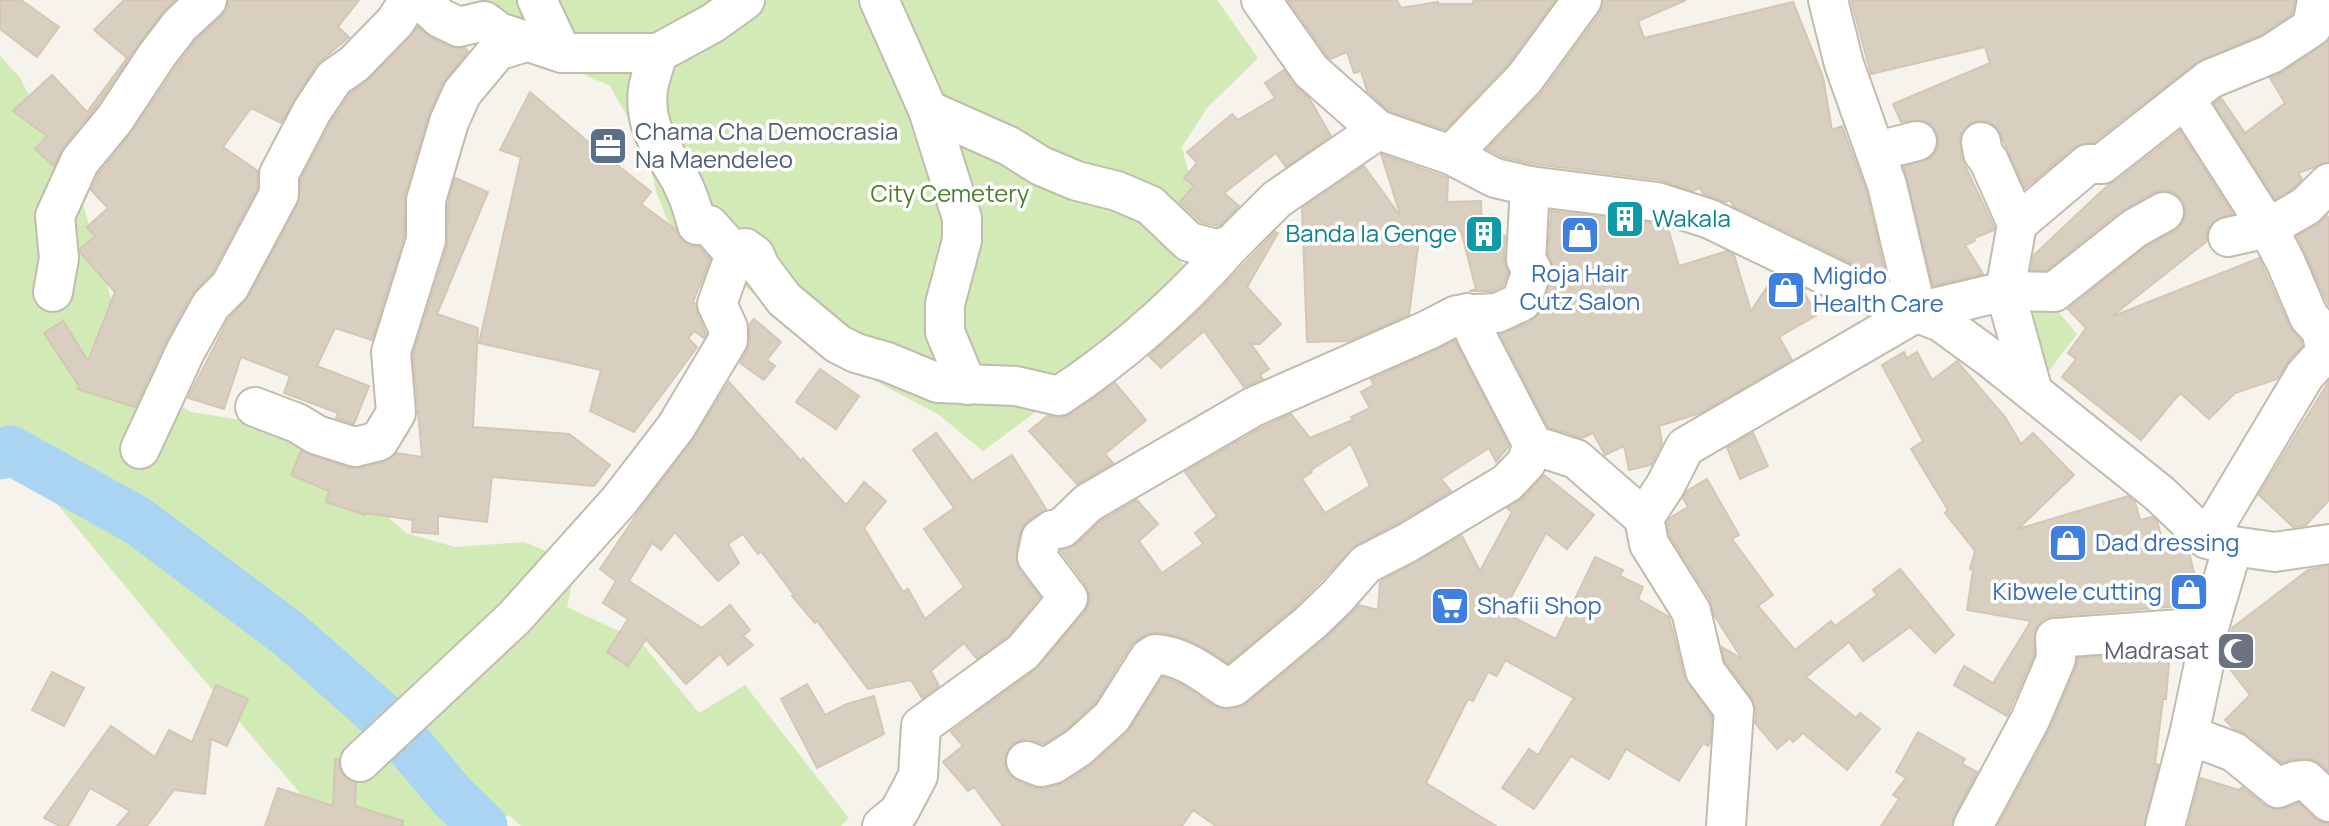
<svg xmlns="http://www.w3.org/2000/svg" width="2329" height="826" font-family="Manrope,sans-serif">
  <rect width="100%" height="100%" fill="#f6f3ec"/>
  <g fill="#d2eab5">
    <polygon points="486,0 1217,0 1258,58 1207,108 1182,147 1204,233 1177,256 1190,274 1091,371 983,451 939,415 810,346 734,276 695,289 657,194 644,143 638,136 610,86 469,24"/>
    <polygon points="0,56 19,76 78,188 112,301 116,364 191,412 268,424 296,435 406,533 455,547 524,542 576,563 567,607 640,641 699,713 745,685 849,818 841,826 521,826 509,815 495,826 328,826 164,633 0,435"/>
    <polygon points="2049,295 2056,309 2077,334 2036,388 2015,322"/>
  </g>
  <g fill="none" stroke-linecap="round" stroke-linejoin="round">
    <polyline stroke="#a9d4f2" stroke-width="49" points="0,455 10,450 138,521 290,635 394,727 452,796 483,826"/>
  </g>
  <g fill="#d8cfc1" stroke="#d3c7b4" stroke-width="2" fill-rule="evenodd">
    <polygon points="0,0 21,0 59,27 37,57 0,29"/>
    <polygon points="124,0 175,0 163,12 140,42 96,107 63,147 54,166 35,149 47,136 13,111 52,75 87,112 127,58 94,30"/>
    <polygon points="228,0 359,0 338,27 349,37 316,65 281,123 251,108 223,147 258,171 257,189 212,273 192,294 166,341 135,407 77,389 79,386 44,333 63,321 88,361 115,292 80,252 80,249 95,236 87,227 108,208 91,190 99,173 132,132 175,68 196,40 222,16 228,7"/>
    <polygon points="1288,0 1397,0 1401,8 1438,2 1438,4 1472,4 1474,0 1555,0 1508,64 1445,130 1389,111 1367,91 1361,71 1354,73 1347,52 1330,59 1327,56"/>
    <polygon points="1603,0 1686,0 1638,21 1644,38 1793,2 1823,77 1832,130 1842,126 1866,191 1886,277 1855,265 1733,206 1730,200 1726,202 1703,194 1700,188 1693,191 1660,180 1534,164 1503,157 1487,149 1543,91 1600,13"/>
    <polygon points="1851,0 2295,0 2292,14 2261,35 2197,62 2094,142 2074,147 2025,188 1997,127 1988,121 1976,121 1967,125 1960,135 1961,157 1994,227 1994,230 1974,238 1975,241 1965,245 1983,274 1933,286 1904,167 1932,157 1938,148 1938,136 1933,126 1924,120 1901,122 1893,104 1990,63 1985,47 1871,74"/>
    <polygon points="418,27 431,38 450,47 465,48 468,51 442,84 428,116 405,194 404,237 372,340 335,328 317,366 369,386 354,424 336,418 338,413 284,393 290,376 241,357 224,409 188,398 229,318 249,296 298,204 301,179 331,122 350,94 369,79"/>
    <polygon points="2329,40 2329,162 2298,173 2302,179 2293,189 2275,199 2214,104 2221,98 2245,133 2285,103 2270,78 2283,72"/>
    <polygon points="1284,70 1293,84 1309,98 1331,136 1286,167 1276,153 1224,193 1239,206 1220,226 1203,223 1180,202 1194,186 1184,178 1197,163 1187,152 1232,114 1238,120 1275,98 1265,83"/>
    <polygon points="530,92 594,147 607,130 624,143 611,160 651,192 641,204 676,230 681,239 688,245 699,247 710,259 693,302 697,305 697,313 706,334 704,338 694,331 688,338 697,347 634,432 590,411 601,370 479,343 521,157 500,150"/>
    <polygon points="2180,131 2233,214 2214,221 2207,230 2207,241 2111,317 2259,258 2289,326 2301,341 2302,346 2289,360 2277,379 2235,393 2209,419 2180,393 2141,440 2062,377 2076,359 2068,353 2086,328 2068,309 2147,246 2175,231 2182,224 2186,213 2183,201 2175,193 2165,190 2153,193 2121,211 2047,270 2031,270 2034,255 2109,184 2116,181"/>
    <polygon points="1381,154 1448,178 1447,202 1481,201 1482,232 1505,236 1504,259 1508,273 1503,286 1492,291 1469,291 1476,289 1461,231 1420,232 1409,315 1349,341 1307,342 1302,208 1364,166 1401,217"/>
    <polygon points="455,178 488,192 437,314 478,328 473,427 569,434 610,465 594,486 492,477 487,522 438,516 438,534 412,532 413,520 365,513 365,515 326,502 329,491 291,475 301,451 349,468 360,468 384,462 397,453 422,457 413,354 447,247 448,203"/>
    <polygon points="1551,211 1652,223 1668,228 1679,266 1727,251 1734,255 1751,311 1775,275 1805,289 1803,291 1817,315 1779,337 1792,360 1700,413 1659,426 1662,443 1651,465 1629,470 1624,446 1605,455 1593,433 1582,438 1548,427 1500,334 1531,322 1542,309 1554,268 1548,254"/>
    <polygon points="2327,216 2329,218 2329,306 2297,236 2317,225"/>
    <polygon points="1275,232 1278,233 1247,287 1281,324 1260,344 1251,344 1269,369 1260,375 1263,379 1244,387 1204,331 1161,368 1149,356 1207,303"/>
    <polygon points="754,319 781,342 767,360 775,366 764,380 740,363 747,351 750,340 749,325"/>
    <path d="M1455,341l54,105 -13,16 -7,-14 -48,31 10,12 -55,33 -40,21 -61,62 -67,56 -25,-16 -22,-10 -23,-5 -15,4 -13,10 -35,57 -29,27 -22,14 -20,-5 -12,5 -6,10 -1,11 3,9 10,7 16,7h12l19,-6 29,-19 33,-30 36,-56 19,8 32,21 15,4 17,-6 78,-64 35,-35 19,5 2,-28 82,-46 18,35 32,-59 -5,-4 16,-10 21,-23 50,40 -27,34 -21,-16 -43,79 53,27 39,-82 28,13 -3,6 23,11 -5,12 31,18 15,59 28,41 -2,25 -2,4 -5,-3 -24,38 -53,-32 -17,30 -38,-23 -37,53 -32,-21 27,-39 9,6 36,-57 -69,-38 -8,16 -9,-4 -15,29 -5,-2 -42,84 70,43h-280l-23,-16 -11,16h-179l-29,-39 -6,4 -25,-29 20,-16 -12,-14 85,-63 49,-57 4,-8v-10l-3,-9 -25,-34 16,-7 24,-23 36,-21 21,24 -19,17 23,32 41,-29 -8,-11 22,-17 -32,-44 78,-45 28,-13 19,24 43,-18 -2,-3 19,-9 -9,-16 13,-7 -3,-6zM1351,444l19,42 -45,27 -23,-34 10,-7 -1,-2z"/>
    <polygon points="1904,352 1907,358 1917,352 1932,380 1957,361 2005,417 2021,444 2033,433 2074,475 2018,529 2128,496 2135,502 2140,520 2152,517 2157,521 2166,553 2186,549 2189,552 2198,589 2193,605 2053,616 2043,619 2035,629 2034,655 2007,716 1954,685 1964,666 1993,683 2031,621 1967,610 1973,570 1970,569 1975,551 1945,513 1948,510 1911,449 1923,441 1882,365"/>
    <polygon points="820,369 859,396 836,429 796,402"/>
    <polygon points="2329,381 2329,500 2306,525 2293,527 2259,495"/>
    <polygon points="729,382 801,461 803,458 846,505 864,482 886,501 864,528 903,592 908,589 925,619 964,587 924,529 954,508 913,450 936,433 972,481 1012,455 1046,509 1027,521 1020,533 1016,553 1019,570 1040,597 1008,636 977,659 964,643 931,671 939,686 922,698 911,680 868,689 817,621 815,623 792,596 794,595 761,551 758,554 743,534 728,544 739,563 718,581 675,532 661,550 652,543 629,581 702,628 730,605 750,630 743,636 753,645 728,665 720,654 686,684 646,639 628,666 607,652 628,619 603,603 616,581 600,569 639,511 693,440"/>
    <polygon points="1115,383 1146,420 1105,454 1113,463 1077,484 1029,431 1047,416 1062,418 1071,414"/>
    <polygon points="1753,433 1768,466 1740,479 1727,448"/>
    <polygon points="1707,479 1739,535 1732,539 1773,595 1758,606 1795,650 1831,621 1835,626 1877,595 1873,590 1900,569 1954,635 1935,653 1910,627 1863,661 1849,642 1806,677 1856,718 1860,713 1880,729 1847,770 1803,733 1793,742 1790,738 1777,749 1755,723 1756,711 1752,698 1725,662 1722,647 1742,659 1714,615 1710,599 1670,536 1667,523 1670,518 1688,507 1683,498 1687,491"/>
    <polygon points="2329,566 2329,772 2313,759 2293,759 2282,763 2248,735 2233,728 2225,720 2250,695 2226,664 2232,628 2308,570"/>
    <polygon points="2170,652 2166,699 2163,699 2155,764 2159,765 2144,826 1998,826 2050,729 2076,668 2078,658"/>
    <polygon points="52,672 84,688 64,726 32,710"/>
    <polygon points="807,684 825,715 847,704 874,696 884,734 817,768 781,699"/>
    <polygon points="216,685 248,699 227,746 211,739 205,794 174,790 147,826 117,826 130,811 90,788 68,826 60,826 44,818 111,726 155,757 169,730 192,742"/>
    <polygon points="1918,732 1965,759 1962,764 1977,772 1954,816 1951,826 1881,826 1899,799 1893,795 1906,778 1896,772"/>
    <polygon points="335,759 339,759 339,768 344,776 356,783 355,806 403,821 403,826 265,826 278,788 333,806"/>
    <polygon points="2200,778 2239,790 2242,787 2264,805 2274,809 2286,808 2299,803 2314,818 2323,823 2329,823 2329,826 2188,826"/>
  </g>
  <g fill="none" stroke-linecap="round" stroke-linejoin="round">
    <g stroke="#c2bbae" stroke-width="42">
      <g id="minor">
        <polyline points="421,0 440,18 459,27 484,21 499,32 562,53 658,53 713,23 745,0"/>
        <polyline points="537,0 562,53"/>
        <polyline points="879,0 928,110 962,218 962,240 945,304 945,332 967,385"/>
        <polyline points="1261,0 1311,71 1378,130"/>
        <polyline points="1828,0 1844,64 1887,185 1917,312"/>
        <path d="M658,53c-3,11 -8,24 -10,36 -5,38 15,60 32,90 8,15 13,30 17,46h12l26,29"/>
        <polyline points="2186,100 2268,228 2286,263 2309,317 2321,330 2326,352 2305,375 2207,539"/>
        <polyline points="928,110 1009,146 1041,166 1077,181 1117,191 1150,205 1189,242 1217,249 1231,245 1277,199 1378,130 1451,155 1495,178 1530,186 1657,202 1710,219 1846,285 1941,322 1993,360 2160,494 2207,539 2233,546 2275,552 2329,544"/>
        <polyline points="1981,142 1983,153 1989,161 2017,224 2005,291 2033,392"/>
        <polyline points="1877,151 1917,141"/>
        <polyline points="1451,155 1525,78 1582,0"/>
        <polyline points="2017,224 2088,164 2102,164 2210,79 2271,54 2312,27 2317,0"/>
        <polyline points="2228,237 2268,228 2306,206 2329,183"/>
        <polyline points="53,292 59,258 55,216 80,161 114,120 157,55 180,25 207,0"/>
        <polyline points="1467,313 1478,339 1533,445 1576,459 1644,518"/>
        <polyline points="255,407 297,423 317,435 355,447 379,441 396,413 391,352 426,240 426,200 449,122 462,93 497,51 526,42"/>
        <polyline points="140,449 186,350 211,305 230,286 279,194 279,174 312,111 334,78 354,64 395,22 409,0"/>
        <polyline points="2189,735 2234,752 2278,788 2295,781 2306,780 2329,802"/>
        <path d="M1026,761l15,6 12,-3 26,-17 33,-30 37,-59 6,-4c28,2 49,19 71,34l7,-1 77,-64 27,-26 29,-33 41,-21 100,-60 19,-20 7,-18"/>
        <path d="M360,762l154,-144 105,-117 57,-74 52,-87v-12l-11,-24 18,-50h6l4,-6 10,7 5,12 24,32 54,45 18,9 31,9 51,21 78,3 43,10c64,-42 121,-93 172,-151"/>
        <polyline points="882,826 899,812 918,776 921,726 1023,652 1068,598 1037,557 1041,538 1052,530 1062,528 1088,503 1253,407 1428,330 1457,315 1497,313 1521,302 1532,270 1526,260 1530,186"/>
        <polyline points="1726,826 1734,710 1705,671 1691,611 1649,544 1644,518 1665,486 1685,447 1917,312 2005,291 2054,292 2135,228 2164,212"/>
        <polyline points="1973,826 2030,720 2056,659 2055,638 2209,627"/>
        <polyline points="2165,826 2189,735 2203,669 2209,627 2233,546"/>
      </g>
    </g>
    <use href="#minor" stroke="#fff" stroke-width="38"/>
  </g>
  <defs>
    <g id="office-square" transform="scale(2.0125)"><rect x="-9" y="-9" width="18" height="18" rx="4" fill="#5c6f8a" stroke="#fff"/><path d="M-6-3h4V-5.5h4V-3h4V5H-6ZM-1-4.5V-3h2v-1.5ZM-6 0V1H6V0Z" fill="#fff"/></g>
    <g id="building-square" transform="scale(2.0125)"><rect x="-9" y="-9" width="18" height="18" rx="4" fill="#0f9aa8" stroke="#fff"/><path d="M-4-6H4V6H1V3H-1V6H-4ZM-2.5-4.3h1.7v1.8h-1.7ZM.8-4.3h1.7v1.8H.8ZM-2.5-1h1.7V.8h-1.7ZM.8-1h1.7V.8H.8Z" fill="#fff"/></g>
    <g id="shop-square" transform="scale(2.0125)"><rect x="-9" y="-9" width="18" height="18" rx="4" fill="#3f7fe0" stroke="#fff"/><path d="M-5-2.5h2.3a2.7 3.5 0 0 1 5.4 0H5L5.5 6h-11ZM-1.5-2.5h3a1.5 2.3 0 0 0-3 0Z" fill="#fff"/></g>
    <g id="supermarket-square" transform="scale(2.0125)"><rect x="-9" y="-9" width="18" height="18" rx="4" fill="#3f7fe0" stroke="#fff"/><path d="M-6-5.5h2.5l.6 2H6L4.5 2H-2.5L-4.4-4H-6ZM-1.5 3.2a1.3 1.3 0 1 0 .1 0ZM3 3.2a1.3 1.3 0 1 0 .1 0Z" fill="#fff"/></g>
    <g id="mosque-square" transform="scale(2.0125)"><rect x="-9" y="-9" width="18" height="18" rx="4" fill="#6b7280" stroke="#fff"/><path d="M3.5-4.9A6 6 0 1 0 3.5 4.9A5 5 0 1 1 3.5-4.9Z" fill="#fff"/></g>
  </defs>
  <g fill-rule="evenodd">
    <use href="#office-square" x="608" y="146"/>
    <use href="#building-square" x="1625" y="219"/>
    <use href="#building-square" x="1484" y="234"/>
    <use href="#shop-square" x="1580" y="235"/>
    <use href="#shop-square" x="1786" y="290"/>
    <use href="#shop-square" x="2068" y="543"/>
    <use href="#shop-square" x="2189" y="592"/>
    <use href="#supermarket-square" x="1450" y="606"/>
    <use href="#mosque-square" x="2236" y="651"/>
  </g>
  <g text-anchor="middle" stroke-width="7" stroke-linejoin="round" paint-order="stroke">
    <g font-size="24" fill="#4e5e75" stroke="#fff" text-anchor="start">
      <text x="635" y="140">Chama Cha Democrasia<tspan x="635" dy="28">Na Maendeleo</tspan></text>
    </g>
    <g font-size="24" fill="#4a7f2a" stroke="#fff">
      <text x="950" y="202">City Cemetery</text>
    </g>
    <g font-size="24" fill="#0d838f" stroke="#fff" text-anchor="start">
      <text x="1652" y="227">Wakala</text>
      <text x="1457" y="242" text-anchor="end">Banda la Genge</text>
    </g>
    <g font-size="24" fill="#366cbe" stroke="#fff" text-anchor="start">
      <text x="1580" y="282" text-anchor="middle">Roja Hair<tspan x="1580" dy="28">Cutz Salon</tspan></text>
      <text x="1813" y="284">Migido<tspan x="1813" dy="28">Health Care</tspan></text>
      <text x="2095" y="551">Dad dressing</text>
      <text x="2162" y="600" text-anchor="end">Kibwele cutting</text>
      <text x="1477" y="614">Shafii Shop</text>
    </g>
    <g font-size="24" fill="#5b616d" stroke="#fff" text-anchor="end">
      <text x="2209" y="659">Madrasat</text>
    </g>
  </g>
</svg>
